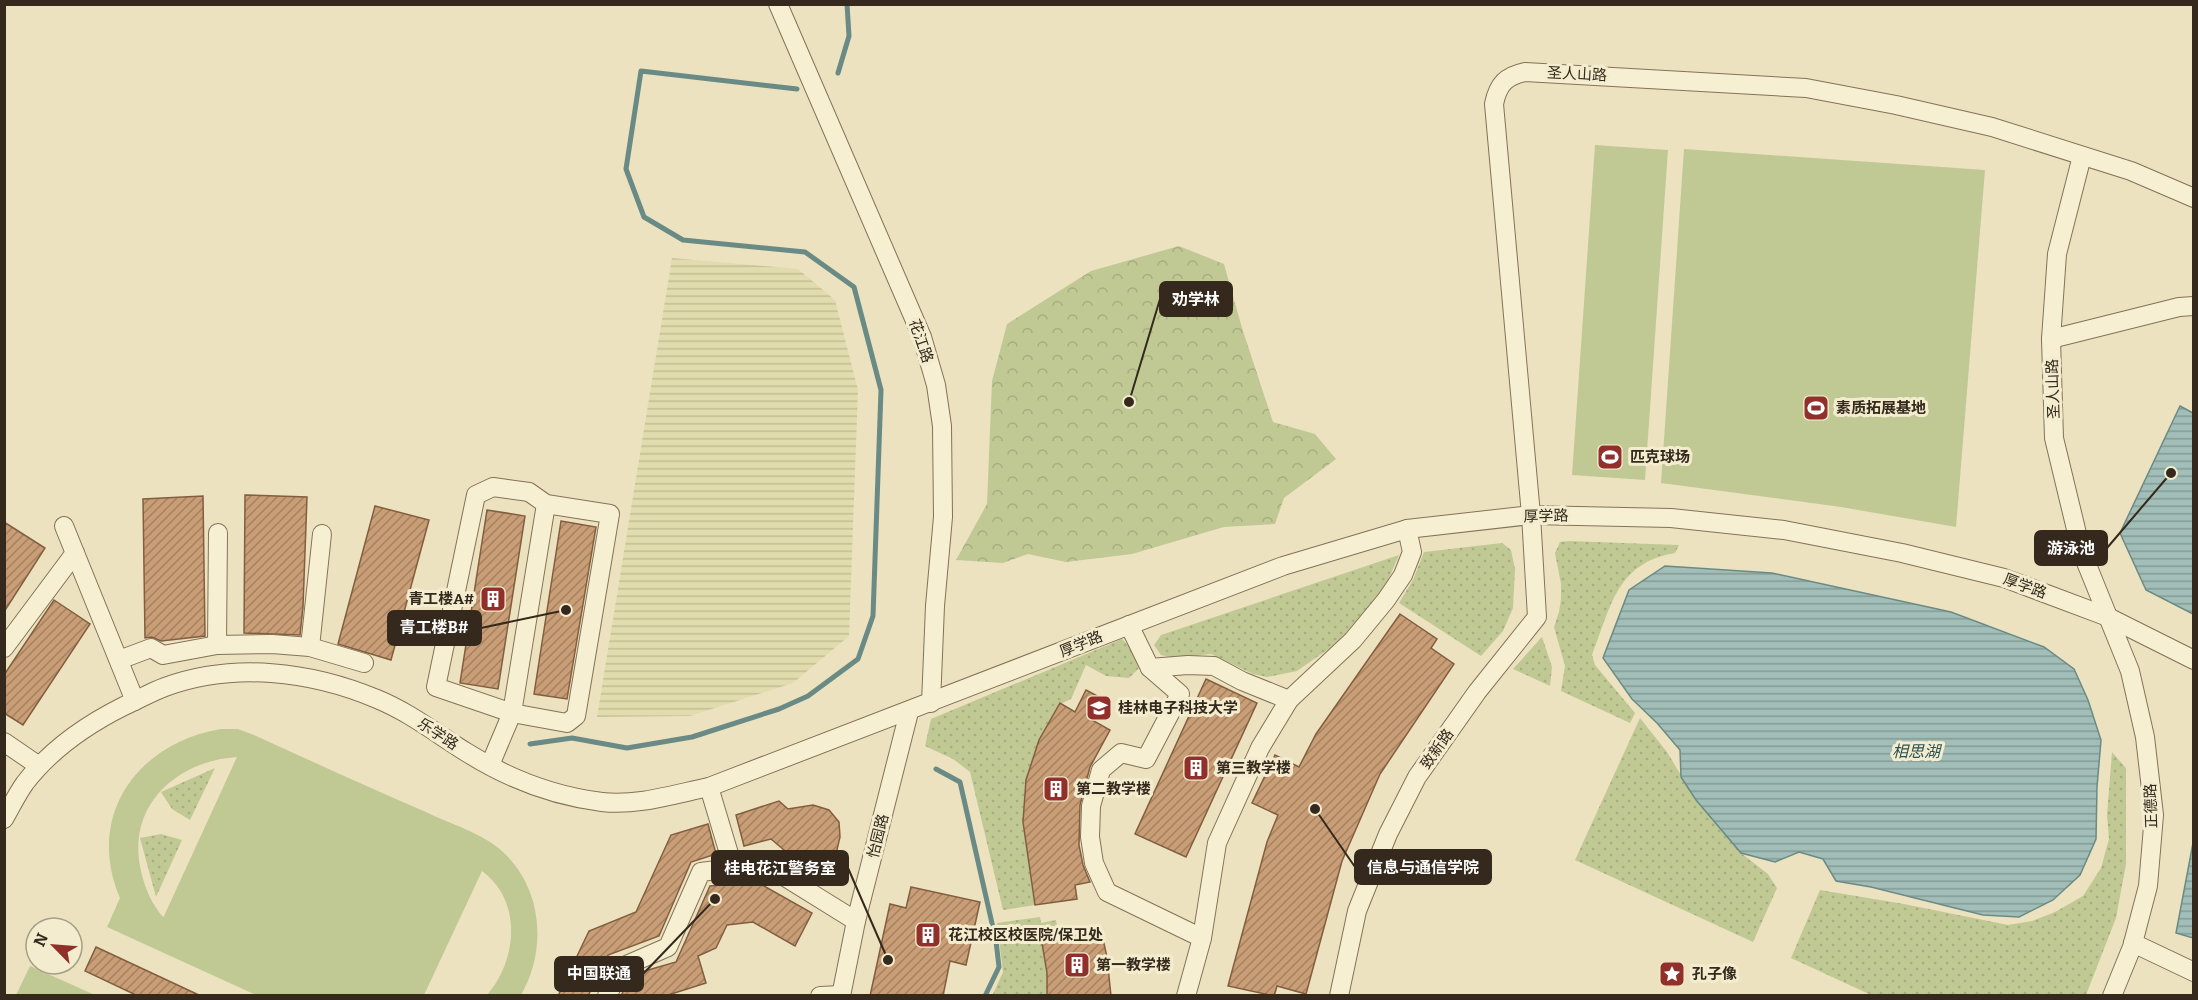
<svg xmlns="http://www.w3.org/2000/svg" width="2198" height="1000" font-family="Bitter,'Noto Sans SC',serif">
  <defs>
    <pattern id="farmland-rules" width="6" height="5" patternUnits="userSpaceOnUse" patternTransform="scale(1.5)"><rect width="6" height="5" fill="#e1dcad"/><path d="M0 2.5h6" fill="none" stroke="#c2bd94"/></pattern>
    <pattern id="green-dots" width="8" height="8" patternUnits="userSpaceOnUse" patternTransform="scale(1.5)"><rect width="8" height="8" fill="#c0c994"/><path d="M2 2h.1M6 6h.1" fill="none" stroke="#a6ad7f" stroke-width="1.8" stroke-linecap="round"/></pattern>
    <pattern id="forest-crowns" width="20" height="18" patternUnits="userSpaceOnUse" patternTransform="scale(1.5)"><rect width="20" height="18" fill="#c0c994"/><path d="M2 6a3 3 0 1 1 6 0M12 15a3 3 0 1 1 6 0" fill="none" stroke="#a6ad7f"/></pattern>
    <pattern id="water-rules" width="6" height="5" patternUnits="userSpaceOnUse" patternTransform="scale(1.5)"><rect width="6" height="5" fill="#a2beb8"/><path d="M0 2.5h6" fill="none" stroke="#859a95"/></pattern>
    <pattern id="building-hatch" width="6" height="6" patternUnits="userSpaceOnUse" patternTransform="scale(1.5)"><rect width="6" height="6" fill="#c99e76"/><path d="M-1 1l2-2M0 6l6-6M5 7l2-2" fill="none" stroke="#a48160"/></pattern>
  </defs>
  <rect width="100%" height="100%" fill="#ece2bf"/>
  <polygon fill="url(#farmland-rules)" points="672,258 798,269 835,300 858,390 849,636 793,683 690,716 597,717"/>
  <g fill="url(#green-dots)">
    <path d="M1568,541l111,4 -4,8c-59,10 -64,54 -83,102l3,10 40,48 -5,10 -69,-32 4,-25 -11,-39 5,-15 2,-13v-15l-6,-31 5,-11z"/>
    <polygon points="1502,543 1511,550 1515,569 1513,608 1503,631 1481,656 1399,603 1413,580 1424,552"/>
    <polygon points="1399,555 1386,585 1359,621 1330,648 1297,671 1267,677 1253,674 1211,654 1174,658 1161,655 1154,645 1161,635"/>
    <polygon points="1542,637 1552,667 1550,686 1513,669"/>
    <polygon points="1122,639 1135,652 1139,668 1129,678 1106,676 1086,665 1071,699 1060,704 1026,780 1023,822 1035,905 1003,910 970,772 953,759 925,746 931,719"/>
    <polygon points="1640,718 1667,752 1696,800 1741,853 1768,874 1777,888 1753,942 1575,860"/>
    <polygon points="2112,752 2126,768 2126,864 2116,918 2086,995 1871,995 1791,958 1820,890 1904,904 2008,925 2032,921 2055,912 2083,896 2101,868 2109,839 2107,815"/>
    <polygon points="215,768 190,820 172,809 161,792"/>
    <polygon points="161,834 182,840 156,897 140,838"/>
    <polygon points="1040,917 1041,923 1056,920 1059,939 1042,943 1047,973 1047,995 992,996 1003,972 997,923"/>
  </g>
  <polygon fill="url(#forest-crowns)" points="1179,246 1224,264 1242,328 1273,422 1315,434 1336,459 1284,498 1275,524 1224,527 1132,554 1066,562 1028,554 1003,563 956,560 987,504 992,381 1007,324 1091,271"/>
  <g fill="#c0c994" fill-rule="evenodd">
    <polygon points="1595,145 1668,150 1645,480 1572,475"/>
    <polygon points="1684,149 1985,170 1956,527 1841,507 1661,483"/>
    <path d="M221,729h17l16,6c57,26 114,52 172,77 24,12 57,21 77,40 40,37 44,98 18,143h-34c30,-34 36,-94 -5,-124l-58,124h-168l-149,-68 13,-29c-35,-82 17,-155 101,-169zM237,757l-73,159 -1,1c-12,-14 -18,-29 -22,-46 -15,-65 35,-110 96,-114z"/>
    <polygon points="30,966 95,995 16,995"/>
  </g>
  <g fill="url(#water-rules)" stroke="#6a8b85" stroke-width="1.5">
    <polygon points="2180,406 2193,413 2193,614 2146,590 2120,533"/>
    <polygon points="1665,566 1772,573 1951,612 2044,647 2074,669 2088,700 2101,740 2097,787 2096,839 2080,875 2053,900 2019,917 1983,915 1871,887 1836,881 1823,859 1799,852 1775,862 1741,853 1696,800 1681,777 1680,750 1657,723 1632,699 1603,658 1629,590"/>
    <polygon points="2193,843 2193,938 2176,933"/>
  </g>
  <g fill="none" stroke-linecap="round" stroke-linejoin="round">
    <g stroke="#6a8b85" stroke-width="5">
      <polyline points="838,73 849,36 847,4"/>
      <polyline points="530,744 572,738 627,748 692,737 779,709 808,696 858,659 873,616 881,390 854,287 805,252 683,240 644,217 626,169 641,71 797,89"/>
      <polyline points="936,769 960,782 996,941 999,967 985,996"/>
    </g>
  </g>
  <g fill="url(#building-hatch)" stroke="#825e3f" stroke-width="1.5">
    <polygon points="245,495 307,497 303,607 300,635 244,633"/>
    <polygon points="203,496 205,636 161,641 152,637 145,638 143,499"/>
    <polygon points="375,506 429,520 391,660 338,644"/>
    <polygon points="487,510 525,516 498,689 460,683"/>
    <polygon points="561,521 596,527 567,699 534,694"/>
    <polygon points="4,522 45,548 4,612"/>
    <polygon points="54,600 90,624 23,725 4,713 4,675"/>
    <polygon points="1400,614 1437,639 1431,648 1454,664 1380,774 1342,861 1306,994 1277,986 1274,996 1228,986 1267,842 1278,815 1252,803 1275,755 1299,767 1316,734"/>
    <polygon points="1206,679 1257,703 1186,857 1135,834"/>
    <polygon points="1086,690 1103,699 1092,720 1110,730 1090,767 1080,805 1079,845 1083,865 1090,882 1075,885 1077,899 1035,905 1023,822 1026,780 1039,740 1060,703 1075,712"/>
    <polygon points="779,801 788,809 813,805 829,810 839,822 840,837 836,854 825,859 816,877 771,839 744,846 736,815"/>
    <polygon points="708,824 716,854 691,862 659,936 608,955 588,996 558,996 589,931 636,912 671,835"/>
    <polygon points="757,882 812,913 795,946 753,922 727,925 716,948 698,956 706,983 665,996 621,996 631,975 676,962 710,886"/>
    <polygon points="911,887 980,902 966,965 950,961 943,996 870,996 890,904 906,908"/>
    <polygon points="1101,930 1107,957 1111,996 1047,996 1047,973 1042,943"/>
    <polygon points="96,947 201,996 138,996 85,971"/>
  </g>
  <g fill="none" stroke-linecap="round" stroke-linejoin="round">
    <g stroke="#847258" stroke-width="20">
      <g id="minor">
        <polyline points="778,4 922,337 936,385 942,426 943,517 935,606 931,703"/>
        <polyline points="2082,156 2057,254 2051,339 2054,438 2081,550 2130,671 2145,737 2154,815 2148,886 2132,947 2112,996"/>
        <polyline points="2051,339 2179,307 2194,306"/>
        <polygon points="493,487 529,492 546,504 610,514 576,716 567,723 512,713 436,687 476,495"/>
        <polyline points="64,526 135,701"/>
        <polyline points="1129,625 1150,668 1180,694 1146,759 1121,753 1101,770 1091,806 1090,837 1094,863 1107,892 1202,938 1186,996"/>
        <polyline points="217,645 218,533"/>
        <polyline points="310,647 322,534"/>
        <polyline points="4,648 75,553"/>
        <polyline points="119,660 151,648 163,655 217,645 272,644 310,647 364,663"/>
        <polyline points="1150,668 1188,665 1214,666 1242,681 1289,700"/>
        <polyline points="4,742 39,766"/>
        <polyline points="490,765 512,713 546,504"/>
        <polyline points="709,787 733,867"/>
        <path d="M4,819c7,-12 13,-25 21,-36 26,-34 61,-58 99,-77 14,-6 27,-14 41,-19 69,-25 145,-16 212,12 32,13 60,35 89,53 41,26 88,44 136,50 35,4 73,-8 107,-15l574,-221 124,-37 124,-14 140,3 113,12 118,23 102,25 104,39 86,43"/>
        <polyline points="1202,938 1217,843 1260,748 1289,700 1353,640 1386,600 1403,575 1412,552 1407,529"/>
        <polyline points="2133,943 2194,972"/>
        <polyline points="607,996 622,967 668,947 701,872 764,864 856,921"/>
        <polyline points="820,996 841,995"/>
        <polyline points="841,996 856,921 909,712"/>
        <path d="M1339,996l18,-85 31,-77 29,-57 60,-85 60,-75 -6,-102 -37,-411c4,-20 12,-28 31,-32l281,16 90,17 96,22 139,44 63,27"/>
      </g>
    </g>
    <use href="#minor" stroke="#f7efd2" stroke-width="18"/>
  </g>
  <defs>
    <g id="stadium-square" transform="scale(1.35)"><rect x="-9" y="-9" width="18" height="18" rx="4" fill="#91302a" stroke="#f4ecce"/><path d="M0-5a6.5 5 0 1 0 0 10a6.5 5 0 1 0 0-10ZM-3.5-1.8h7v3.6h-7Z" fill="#fff"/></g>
    <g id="building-square" transform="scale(1.35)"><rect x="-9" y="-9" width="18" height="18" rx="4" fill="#91302a" stroke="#f4ecce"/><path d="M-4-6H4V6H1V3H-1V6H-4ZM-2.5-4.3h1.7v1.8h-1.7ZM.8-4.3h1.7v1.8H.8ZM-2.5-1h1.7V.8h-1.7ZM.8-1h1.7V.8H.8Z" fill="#fff"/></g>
    <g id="university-square" transform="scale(1.35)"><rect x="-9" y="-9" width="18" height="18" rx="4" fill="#91302a" stroke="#f4ecce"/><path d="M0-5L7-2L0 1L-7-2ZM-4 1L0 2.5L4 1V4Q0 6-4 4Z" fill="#fff"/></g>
    <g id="sight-square" transform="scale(1.35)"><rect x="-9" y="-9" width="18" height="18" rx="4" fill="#91302a" stroke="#f4ecce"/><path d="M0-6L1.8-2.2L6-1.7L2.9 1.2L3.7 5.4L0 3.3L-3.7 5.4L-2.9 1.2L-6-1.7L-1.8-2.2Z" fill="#fff"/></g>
  </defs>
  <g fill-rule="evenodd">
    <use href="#stadium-square" x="1816" y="408"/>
    <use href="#stadium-square" x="1610" y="457"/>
    <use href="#building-square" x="493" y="599"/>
    <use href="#university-square" x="1099" y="708"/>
    <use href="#building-square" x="1196" y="768"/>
    <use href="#building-square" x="1056" y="789"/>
    <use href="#building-square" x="928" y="935"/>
    <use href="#building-square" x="1077" y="965"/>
    <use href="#sight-square" x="1672" y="974"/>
  </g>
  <g text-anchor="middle" stroke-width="6" stroke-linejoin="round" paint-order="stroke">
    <g font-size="15" fill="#34291c" stroke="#f4ecce">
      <text transform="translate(1577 74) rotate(3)" y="5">圣人山路</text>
      <text transform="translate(921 341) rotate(71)" y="5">花江路</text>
      <text transform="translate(2053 389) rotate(-92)" y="5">圣人山路</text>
      <text transform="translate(1546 516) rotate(-1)" y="5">厚学路</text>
      <text transform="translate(2025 586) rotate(20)" y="5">厚学路</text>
      <text transform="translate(1081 644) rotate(-22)" y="5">厚学路</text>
      <text transform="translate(438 734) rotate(33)" y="5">乐学路</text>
      <text transform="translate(1437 749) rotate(-55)" y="5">致新路</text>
      <text transform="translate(2151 806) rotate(-92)" y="5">正德路</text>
      <text transform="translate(878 836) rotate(-76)" y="5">怡园路</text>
    </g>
    <g font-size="15" font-weight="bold" fill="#34291c" stroke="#f4ecce" text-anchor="start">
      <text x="1836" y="413">素质拓展基地</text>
      <text x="1630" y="462">匹克球场</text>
      <text x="474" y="604" text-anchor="end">青工楼A#</text>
      <text x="1118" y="713">桂林电子科技大学</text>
      <text x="1216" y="773">第三教学楼</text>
      <text x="1076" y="794">第二教学楼</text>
      <text x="948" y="940">花江校区校医院/保卫处</text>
      <text x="1096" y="970">第一教学楼</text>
      <text x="1692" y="979">孔子像</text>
    </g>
    <g font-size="16" font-style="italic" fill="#2c5353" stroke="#f4ecce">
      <text x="1916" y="757">相思湖</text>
    </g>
  </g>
  <path fill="none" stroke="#34291c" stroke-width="2" d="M1129 402L1160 299M2171 473L2107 548M566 610L481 628M1315 809L1355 867M888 960L848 868M715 899L643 974"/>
  <g fill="#34291c" stroke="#f4ecce" stroke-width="2">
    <circle cx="1129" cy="402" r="6"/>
    <circle cx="2171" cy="473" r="6"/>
    <circle cx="566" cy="610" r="6"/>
    <circle cx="1315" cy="809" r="6"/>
    <circle cx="888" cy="960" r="6"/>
    <circle cx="715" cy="899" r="6"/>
  </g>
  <g fill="#34291c" stroke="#34291c" stroke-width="2">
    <rect x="1160" y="282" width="72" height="34" rx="6"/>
    <rect x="2035" y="531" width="72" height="34" rx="6"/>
    <rect x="388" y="611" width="93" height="34" rx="6"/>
    <rect x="1355" y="850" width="136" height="34" rx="6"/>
    <rect x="712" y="851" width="136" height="34" rx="6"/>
    <rect x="555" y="957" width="88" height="34" rx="6"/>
  </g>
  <g font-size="16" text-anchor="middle" font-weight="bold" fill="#fff">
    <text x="1196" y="305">劝学林</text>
    <text x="2071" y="554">游泳池</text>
    <text x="434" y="633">青工楼B#</text>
    <text x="1423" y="873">信息与通信学院</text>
    <text x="780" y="874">桂电花江警务室</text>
    <text x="599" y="979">中国联通</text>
  </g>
  <rect width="2198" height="1000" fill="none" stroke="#34291c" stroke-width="12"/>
  <g transform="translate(54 946) rotate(295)"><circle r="28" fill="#f4ecce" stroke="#a79e87" stroke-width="1.5"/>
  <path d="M0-4.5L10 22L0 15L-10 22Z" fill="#91302a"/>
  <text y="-9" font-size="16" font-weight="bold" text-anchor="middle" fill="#34291c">N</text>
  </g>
</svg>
